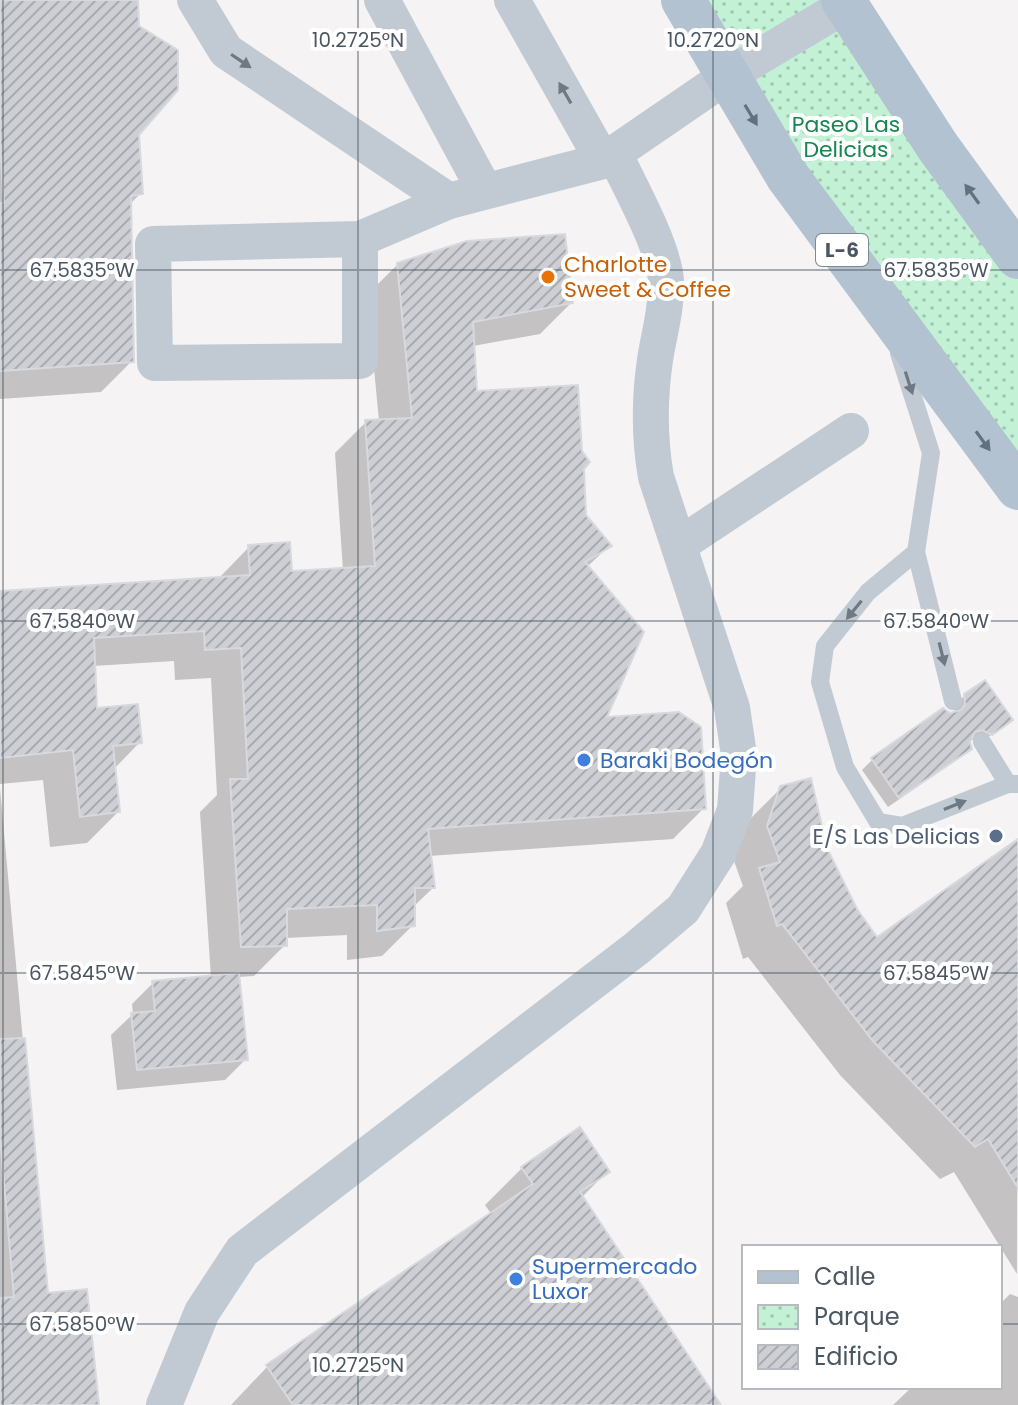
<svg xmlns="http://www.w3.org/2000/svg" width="1018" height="1405" font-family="Poppins,sans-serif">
  <defs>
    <pattern id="park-dots" width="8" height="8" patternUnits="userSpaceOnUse" patternTransform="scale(2)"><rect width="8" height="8" fill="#c3f1d5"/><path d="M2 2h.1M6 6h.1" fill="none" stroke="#a0c6b0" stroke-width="1.8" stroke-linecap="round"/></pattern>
    <pattern id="building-hatch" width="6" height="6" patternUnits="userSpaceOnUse" patternTransform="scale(2)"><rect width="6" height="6" fill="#cdcfd5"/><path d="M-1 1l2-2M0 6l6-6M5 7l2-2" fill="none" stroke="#a8abb0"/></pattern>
  </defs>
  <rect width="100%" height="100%" fill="#f5f3f3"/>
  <polygon fill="url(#park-dots)" points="683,0 843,0 1018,257 1018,488"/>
  <g fill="#0003">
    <polygon points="0,0 136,0 137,134 141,193 129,205 132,361 101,392 0,399"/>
    <polygon points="398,264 571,303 540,334 473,346 475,393 582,469 584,516 609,546 587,567 604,719 704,808 673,839 429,856 433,888 413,907 413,925 382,956 347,960 347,935 285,938 285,945 254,976 238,977 246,1059 225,1080 117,1090 111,1035 133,1014 132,1004 153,983 211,978 200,812 217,795 211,678 175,680 174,661 93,666 95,710 140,742 114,769 118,812 87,843 50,847 43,780 0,784 0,593 218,579 249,547 290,573 343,570 335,453 366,422 379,421 367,295"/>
    <polygon points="965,695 1010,719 980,744 971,739 968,740 970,748 959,758 888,807 862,770 872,760 943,710 950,715 955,714 954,706"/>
    <polygon points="0,788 46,1295 97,1405 0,1405"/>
    <polygon points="781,788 825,849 855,910 877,939 1018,841 1017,1274 954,1172 940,1179 840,1075 748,957 743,959 726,903 743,886 734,861 747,822"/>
    <polygon points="522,1168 608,1171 581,1198 711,1405 231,1405 267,1367 492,1215 485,1205"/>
    <polygon points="1010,1294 1018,1297 1018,1405 893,1405 912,1387 1000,1387 1000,1304"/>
  </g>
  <g fill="url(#building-hatch)" stroke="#d7d9de" stroke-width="2">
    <polygon points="0,0 138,0 139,26 178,50 178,90 139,135 143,194 131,196 134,362 0,371 0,203 4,203 0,144"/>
    <polygon points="565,234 573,303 473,322 477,391 578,385 582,451 590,462 584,469 586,515 612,546 585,562 644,632 607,717 679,712 701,727 706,809 428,829 435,888 415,888 415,926 377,931 377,905 287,909 287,946 241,947 230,779 248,779 241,648 205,650 204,631 94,638 97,708 138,704 142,743 113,746 120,812 80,817 73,750 0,758 0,591 250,575 248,545 290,542 292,571 375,566 365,420 412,418 397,263 467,241"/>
    <polygon points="985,680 1013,720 992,735 982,730 975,732 970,742 972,749 899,798 871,758 943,708 950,713 961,710 965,704 964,694"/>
    <polygon points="811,778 827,848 857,909 877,937 1018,839 1018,1188 988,1139 975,1147 873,1041 782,924 777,926 759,868 780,862 767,826 780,786"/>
    <polygon points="239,973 248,1060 137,1070 131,1013 155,1011 152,981"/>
    <polygon points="25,1038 48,1293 87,1289 99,1405 0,1405 0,1298 14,1297 0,1136 0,1039"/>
    <polygon points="580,1127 610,1172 580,1192 721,1405 293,1405 266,1365 533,1184 521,1167"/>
  </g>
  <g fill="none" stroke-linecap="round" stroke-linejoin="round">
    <g stroke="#c1cad2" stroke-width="18">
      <polyline points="899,353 931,453 916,552 868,592 825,646 820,682 845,767 878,822 902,826 1008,784 1018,784"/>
      <polyline points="916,552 953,701"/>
      <polyline points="982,742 1008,784"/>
    </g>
    <g stroke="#c1cad2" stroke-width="36">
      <polyline points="195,0 226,51 449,201"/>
      <polyline points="382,0 485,191"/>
      <polyline points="512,0 603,161"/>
      <polyline points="360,239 360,361 155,363 153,244 360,239 449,201 603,161 727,76 846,5"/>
      <polyline points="679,545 851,431"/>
      <path d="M164,1405l38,-93 40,-61 395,-303 46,-39 35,-55 17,-44 4,-55 -7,-47 -76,-231c-7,-40 -7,-76 -1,-117 4,-26 12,-52 11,-79 -2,-34 -36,-94 -51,-126"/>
    </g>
    <g stroke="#b3c2d1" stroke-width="44">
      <polyline points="683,0 788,177 1018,488"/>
      <polyline points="843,0 938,147 1018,257"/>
    </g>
  </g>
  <defs><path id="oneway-solid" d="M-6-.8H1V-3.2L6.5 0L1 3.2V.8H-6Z" transform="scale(2)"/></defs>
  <g fill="#6e7983">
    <use href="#oneway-solid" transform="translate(241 61) rotate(34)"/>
    <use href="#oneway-solid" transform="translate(565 93) rotate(-120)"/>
    <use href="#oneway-solid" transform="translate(909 383) rotate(72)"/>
    <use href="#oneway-solid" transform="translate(854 610) rotate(129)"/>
    <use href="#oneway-solid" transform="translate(942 654) rotate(76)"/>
    <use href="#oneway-solid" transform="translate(955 805) rotate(-22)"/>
  </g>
  <g fill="#64717d">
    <use href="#oneway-solid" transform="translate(751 115) rotate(59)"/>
    <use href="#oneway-solid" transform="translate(972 194) rotate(-126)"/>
    <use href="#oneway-solid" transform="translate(983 441) rotate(54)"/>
  </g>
  <path fill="none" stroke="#4a5661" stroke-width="2" stroke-opacity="0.45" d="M3,0v1405M358,0v1405M713,0v1405M0,270h1018M0,621h1018M0,973h1018M0,1324h744M1000,1324h18"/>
  <circle fill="#e8710a" stroke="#fff" stroke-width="3" cx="548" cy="277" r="8"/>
  <g fill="#3f7fe0" stroke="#fff" stroke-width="3">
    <circle cx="584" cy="760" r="8"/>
    <circle cx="516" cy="1279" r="8"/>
  </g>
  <circle fill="#5c6f8a" stroke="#fff" stroke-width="3" cx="996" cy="836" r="8"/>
  <g text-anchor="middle" stroke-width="8" stroke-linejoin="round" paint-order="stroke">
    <rect fill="#fff" stroke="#808990" stroke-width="2" x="816" y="234" width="52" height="32" rx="6"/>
    <g font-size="20" font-weight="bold" fill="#4a5661">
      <text x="842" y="257">L-6</text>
    </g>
    <g font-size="22" fill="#17864f" stroke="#fff">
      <text x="846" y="132">Paseo Las<tspan x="846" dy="25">Delicias</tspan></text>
    </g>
    <g font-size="22" fill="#c56008" stroke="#fff" text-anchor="start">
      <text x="564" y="272">Charlotte<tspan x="564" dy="25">Sweet &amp; Coffee</tspan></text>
    </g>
    <g font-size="22" fill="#366cbe" stroke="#fff" text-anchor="start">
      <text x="600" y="768">Baraki Bodegón</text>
      <text x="532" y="1274">Supermercado<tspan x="532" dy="25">Luxor</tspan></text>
    </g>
    <g font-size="22" fill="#4e5e75" stroke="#fff" text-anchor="end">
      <text x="980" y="844">E/S Las Delicias</text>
    </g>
  </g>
  <g font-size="20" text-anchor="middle" fill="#4a5661" stroke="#fff" stroke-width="8" stroke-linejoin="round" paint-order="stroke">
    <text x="358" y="47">10.2725°N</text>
    <text x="713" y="47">10.2720°N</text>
    <text x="936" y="277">67.5835°W</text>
    <text x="82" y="277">67.5835°W</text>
    <text x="936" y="628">67.5840°W</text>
    <text x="82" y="628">67.5840°W</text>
    <text x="936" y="980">67.5845°W</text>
    <text x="82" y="980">67.5845°W</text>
    <text x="82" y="1331">67.5850°W</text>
    <text x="358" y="1372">10.2725°N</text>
  </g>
  <rect x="742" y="1245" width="260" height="144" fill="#ffffff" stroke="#b7bbc0" stroke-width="2"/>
  <rect x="758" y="1271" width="40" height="12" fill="#b3c2d1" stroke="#b7bbc0" stroke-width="2"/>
  <text x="814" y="1285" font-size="24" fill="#4a5661">Calle</text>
  <rect x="758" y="1305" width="40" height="24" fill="url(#park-dots)" stroke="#b7bbc0" stroke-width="2"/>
  <text x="814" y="1325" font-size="24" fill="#4a5661">Parque</text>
  <rect x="758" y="1345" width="40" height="24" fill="url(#building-hatch)" stroke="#b7bbc0" stroke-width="2"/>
  <text x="814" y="1365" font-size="24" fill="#4a5661">Edificio</text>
</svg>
